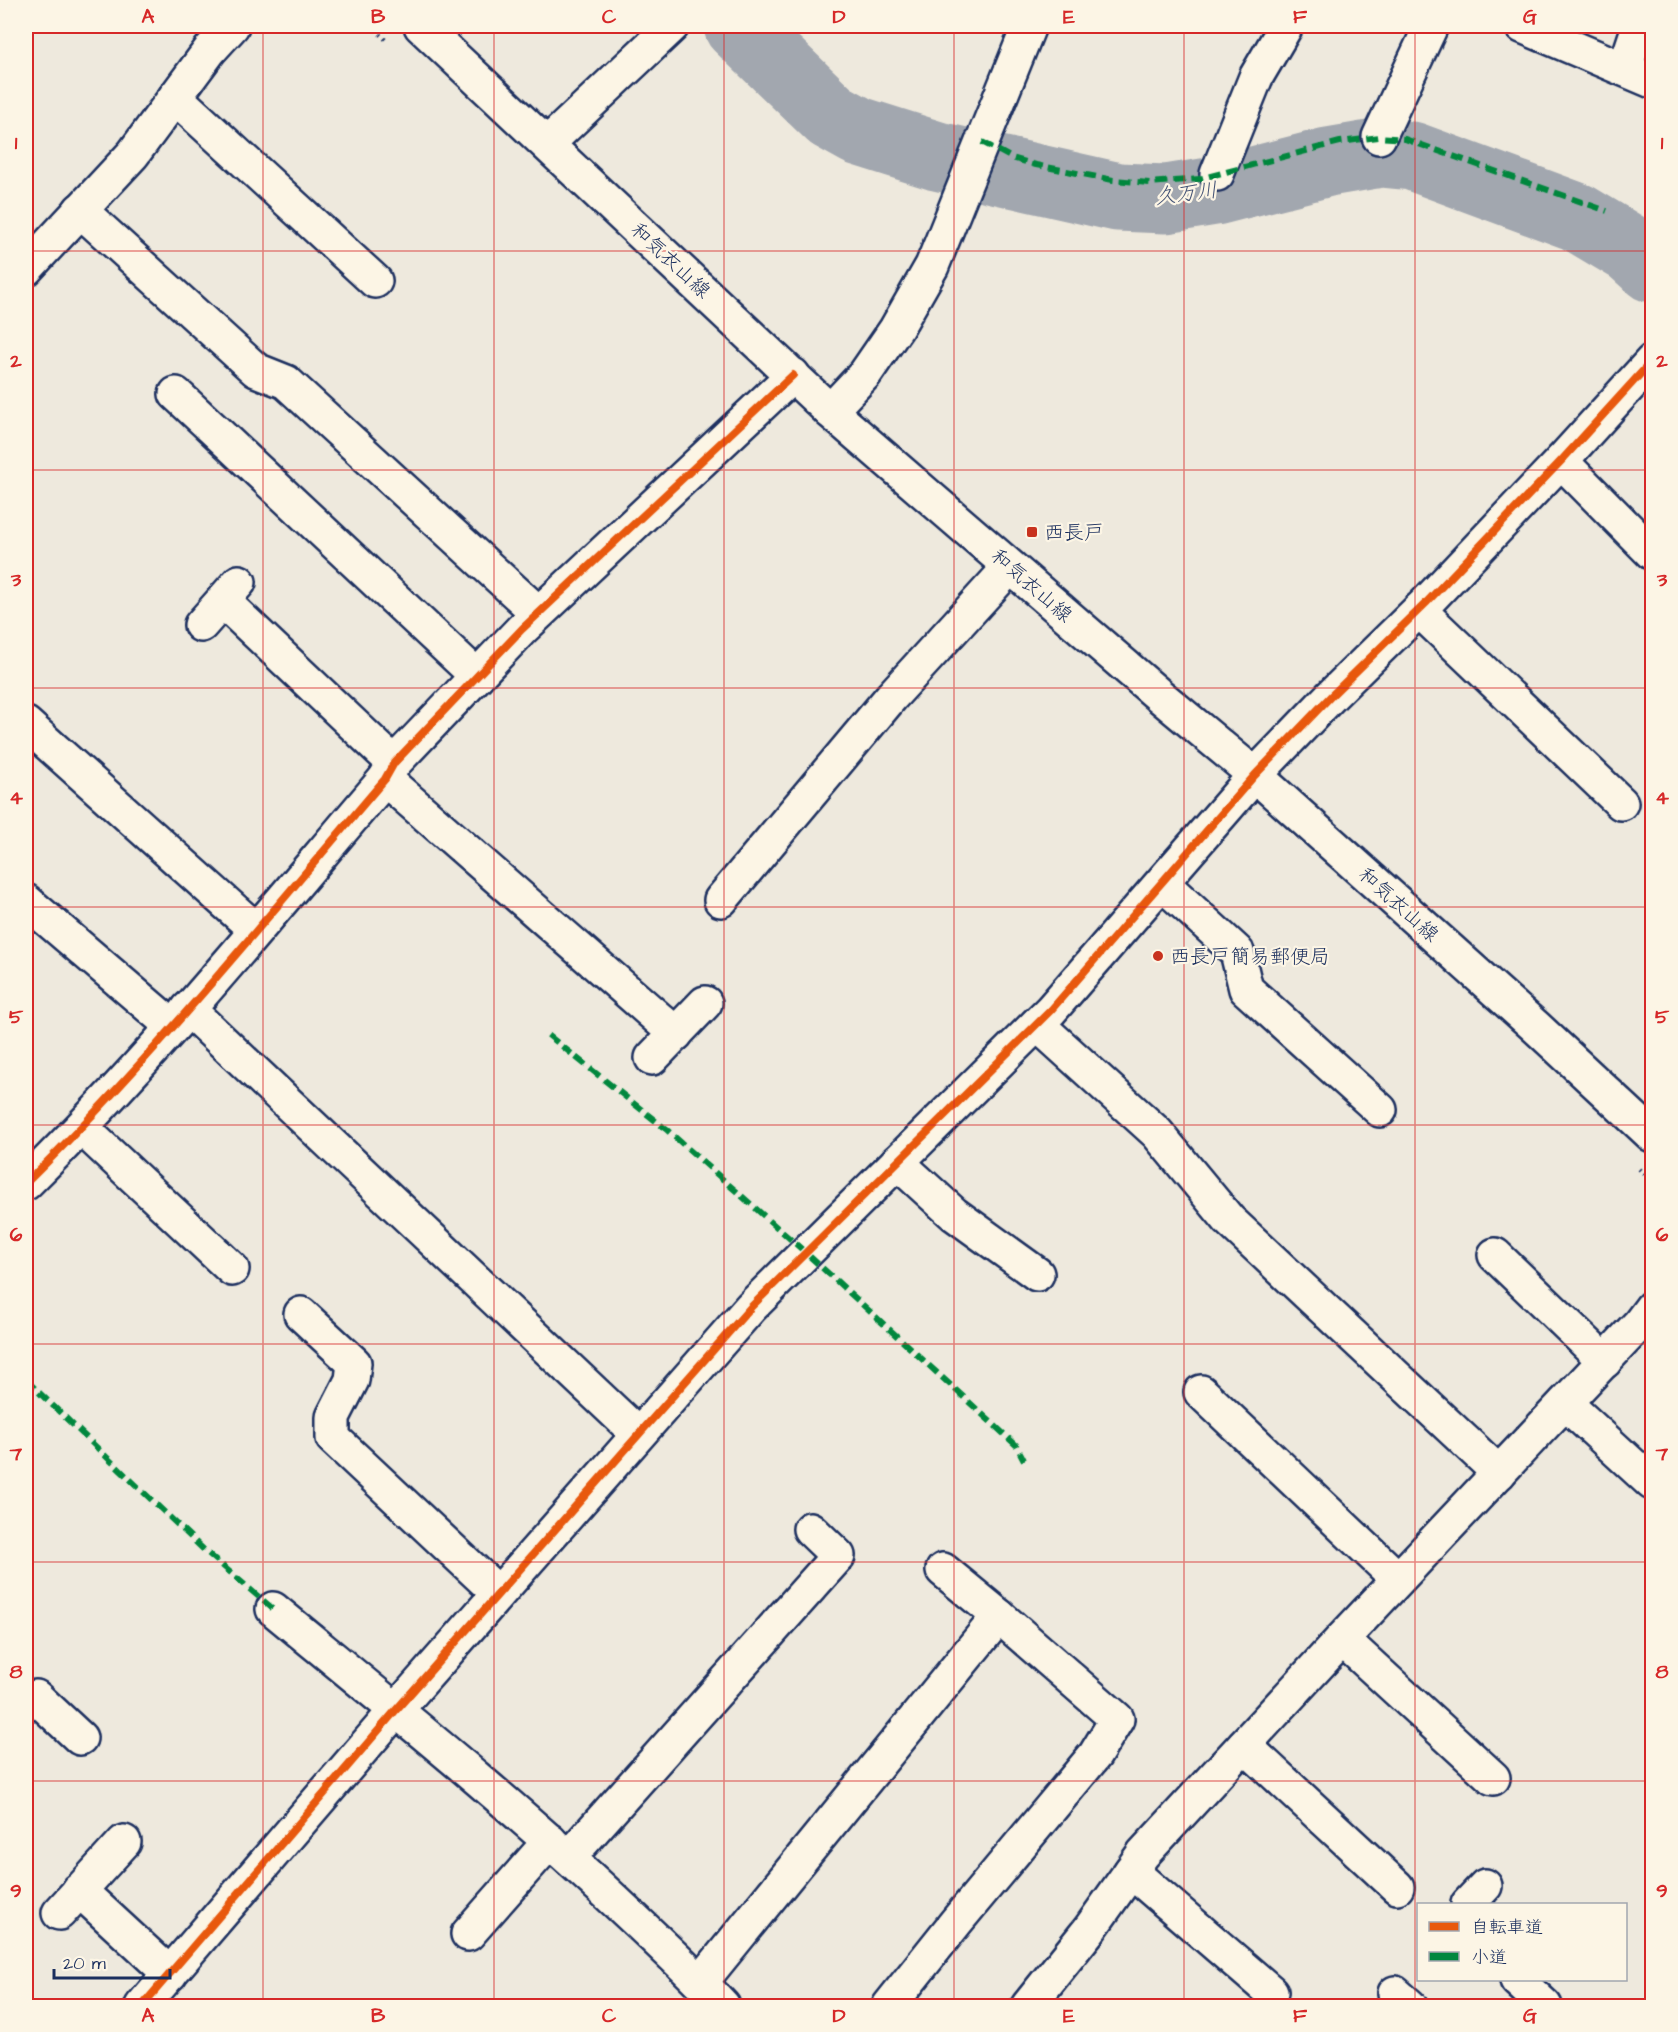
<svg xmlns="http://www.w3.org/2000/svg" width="1678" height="2032" font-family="'Architects Daughter','Klee One',sans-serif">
  <rect width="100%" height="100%" fill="#eee9dd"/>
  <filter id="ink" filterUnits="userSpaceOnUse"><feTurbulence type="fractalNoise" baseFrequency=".0167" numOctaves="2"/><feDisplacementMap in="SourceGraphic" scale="12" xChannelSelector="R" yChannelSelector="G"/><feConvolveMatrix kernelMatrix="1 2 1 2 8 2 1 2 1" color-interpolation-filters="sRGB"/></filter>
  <g filter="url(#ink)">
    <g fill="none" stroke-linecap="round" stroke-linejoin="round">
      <polyline stroke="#a2a7af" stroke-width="69" points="738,26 831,116 858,131 937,156 1118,197 1166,199 1215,191 1328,162 1381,153 1412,156 1577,217 1632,250 1652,268"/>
      <g stroke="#1b2f5e" stroke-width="38">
        <g id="street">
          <polyline points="1522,26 1652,81"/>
          <polyline points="1625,68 1639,26"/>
          <polyline points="175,97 375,281"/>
          <polyline points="1379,137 1431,26"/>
          <polyline points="547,144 672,26"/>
          <polyline points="1217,174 1256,77 1286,26"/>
          <polyline points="80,210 256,370 286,382 538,613"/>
          <polyline points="26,269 133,154 210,50 232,26"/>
          <polyline points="176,394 477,676"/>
          <polyline points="830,411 865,374 896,329 932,266 1029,26"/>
          <polyline points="1561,461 1652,553"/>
          <polyline points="223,601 394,763"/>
          <polyline points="1419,610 1621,803"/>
          <polyline points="201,625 239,582"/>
          <polyline points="26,724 256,930"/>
          <polyline points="385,779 676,1034"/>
          <polyline points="1162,883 1237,952 1246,989 1380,1110"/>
          <polyline points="721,900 892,696 1010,567"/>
          <polyline points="26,901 172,1026"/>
          <polyline points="188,1009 638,1434"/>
          <polyline points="1037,1024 1157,1133 1229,1220 1499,1473"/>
          <polyline points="652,1058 705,1003"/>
          <polyline points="82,1128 232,1269"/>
          <polyline points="897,1162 954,1214 1037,1274"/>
          <path d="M26,1183c128,-126 242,-267 359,-404l9,-16 128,-134 271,-254"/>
          <polyline points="1495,1255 1605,1361"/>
          <polyline points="301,1314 354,1363 352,1380 333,1417 333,1438 498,1593"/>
          <polyline points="1201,1392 1398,1579"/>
          <polyline points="1565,1403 1652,1483"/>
          <path d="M273,1609c120,99 242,197 356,305 32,30 64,60 94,92"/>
          <polyline points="1342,1639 1493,1778"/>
          <polyline points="36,1697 80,1738"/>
          <polyline points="1244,1745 1397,1887"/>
          <polyline points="569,1857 838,1556 810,1529"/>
          <polyline points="1131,1871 1271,1992"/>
          <polyline points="79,1890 170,1974"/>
          <polyline points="1468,1904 1485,1886"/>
          <polyline points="59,1913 124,1842"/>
          <polyline points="468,1934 550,1841"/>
          <polyline points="1517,1980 1545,2006"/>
          <polyline points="701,1982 999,1616"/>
          <polyline points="1395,1993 1410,2006"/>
          <polyline points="142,2006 396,1710 751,1307 1051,1010 1255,775 1332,695 1426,603 1561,461 1652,361"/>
          <polyline points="889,2006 956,1922 1095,1755 1117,1719 999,1616 943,1570"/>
          <polyline points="1028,2006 1089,1930 1143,1854 1342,1639 1640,1323 1652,1307"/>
        </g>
      </g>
      <g stroke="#1b2f5e" stroke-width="38">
        <polyline id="secondary" points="421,26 830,411 1160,696 1255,775 1536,1027 1652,1135"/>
      </g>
      <g stroke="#1b2f5e" stroke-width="4" stroke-dasharray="1.5 4.5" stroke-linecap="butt">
        <polyline points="371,26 388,42"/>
        <polyline points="1639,1169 1652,1182"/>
      </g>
      <use href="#street" stroke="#fcf5e5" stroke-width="33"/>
      <use href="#secondary" stroke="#fcf5e5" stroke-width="33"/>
      <g stroke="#00873e" stroke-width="6" stroke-dasharray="12 6" stroke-linecap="butt">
        <polyline points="982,142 1012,158 1036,165 1113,180 1150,183 1199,179 1340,142 1379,137 1405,139 1607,211"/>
        <polyline points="548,1035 667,1130 806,1253 1016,1445 1024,1460"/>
        <polyline points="26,1380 203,1549 273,1609"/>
      </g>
      <g stroke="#fcf5e5" stroke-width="11">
        <g id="cycleway">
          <path d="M26,1183c128,-126 242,-267 359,-404l9,-16 128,-134 271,-254"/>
          <polyline points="142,2006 396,1710 751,1307 1051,1010 1255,775 1332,695 1426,603 1561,461 1652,361"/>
        </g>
      </g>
      <use href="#cycleway" stroke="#e8590c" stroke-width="8"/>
    </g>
  </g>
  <path fill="none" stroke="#d62828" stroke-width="1.5" stroke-opacity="0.55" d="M263,26v1980M494,26v1980M724,26v1980M954,26v1980M1184,26v1980M1415,26v1980M26,251h1626M26,470h1626M26,688h1626M26,907h1626M26,1125h1626M26,1344h1626M26,1562h1626M26,1781h1626"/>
  <g fill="#c8321e" stroke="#fcf5e5" stroke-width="2">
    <rect x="1026" y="526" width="12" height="12" rx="3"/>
    <circle cx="1158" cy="956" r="6"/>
  </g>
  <g text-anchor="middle" stroke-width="4.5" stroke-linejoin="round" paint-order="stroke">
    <g font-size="20" fill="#1b2f5e" stroke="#fcf5e5">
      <text transform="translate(671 260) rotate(43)" y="7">和気衣山線</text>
      <text transform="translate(1032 585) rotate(41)" y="7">和気衣山線</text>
      <text transform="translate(1399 904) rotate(42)" y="7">和気衣山線</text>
    </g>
    <g font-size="20" fill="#1b2f5e" stroke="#fcf5e5" text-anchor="start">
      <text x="1044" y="539">西長戸</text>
      <text x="1170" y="963">西長戸簡易郵便局</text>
    </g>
    <g font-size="21" font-style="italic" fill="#445376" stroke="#fcf5e5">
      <text transform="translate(1186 193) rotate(-7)" y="7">久万川</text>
    </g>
  </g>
  <rect width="1678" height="2032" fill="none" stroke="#fcf5e5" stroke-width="66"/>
  <rect x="1417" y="1903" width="210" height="78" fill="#fcf5e5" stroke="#a2a6af" stroke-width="1.5"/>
  <rect x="1429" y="1922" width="30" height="9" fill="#e8590c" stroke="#a2a6af" stroke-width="1.5"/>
  <text x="1471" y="1933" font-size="18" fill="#1b2f5e">自転車道</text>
  <rect x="1429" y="1952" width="30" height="9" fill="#00873e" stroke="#a2a6af" stroke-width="1.5"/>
  <text x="1471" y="1963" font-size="18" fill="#1b2f5e">小道</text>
  <path d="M54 1969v9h116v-9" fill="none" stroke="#1b2f5e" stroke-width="3"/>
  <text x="63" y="1969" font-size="18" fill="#1b2f5e" stroke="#fcf5e5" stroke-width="4.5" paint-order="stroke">20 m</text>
  <rect x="33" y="33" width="1612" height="1966" fill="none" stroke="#d62828" stroke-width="2"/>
  <g font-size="20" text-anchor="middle" font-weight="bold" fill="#d62828">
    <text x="148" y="23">A</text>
    <text x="378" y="23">B</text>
    <text x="609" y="23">C</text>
    <text x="839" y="23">D</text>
    <text x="1069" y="23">E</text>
    <text x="1300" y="23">F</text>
    <text x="1530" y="23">G</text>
    <text x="16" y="149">1</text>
    <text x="1662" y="149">1</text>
    <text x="16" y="367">2</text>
    <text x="1662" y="367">2</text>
    <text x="16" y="586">3</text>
    <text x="1662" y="586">3</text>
    <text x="16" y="804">4</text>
    <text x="1662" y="804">4</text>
    <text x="16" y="1023">5</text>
    <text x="1662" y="1023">5</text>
    <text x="16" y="1241">6</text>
    <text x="1662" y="1241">6</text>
    <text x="16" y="1460">7</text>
    <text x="1662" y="1460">7</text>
    <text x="16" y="1678">8</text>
    <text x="1662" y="1678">8</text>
    <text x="16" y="1897">9</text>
    <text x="1662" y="1897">9</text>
    <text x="148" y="2022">A</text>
    <text x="378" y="2022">B</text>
    <text x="609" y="2022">C</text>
    <text x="839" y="2022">D</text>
    <text x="1069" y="2022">E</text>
    <text x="1300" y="2022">F</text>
    <text x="1530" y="2022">G</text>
  </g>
</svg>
